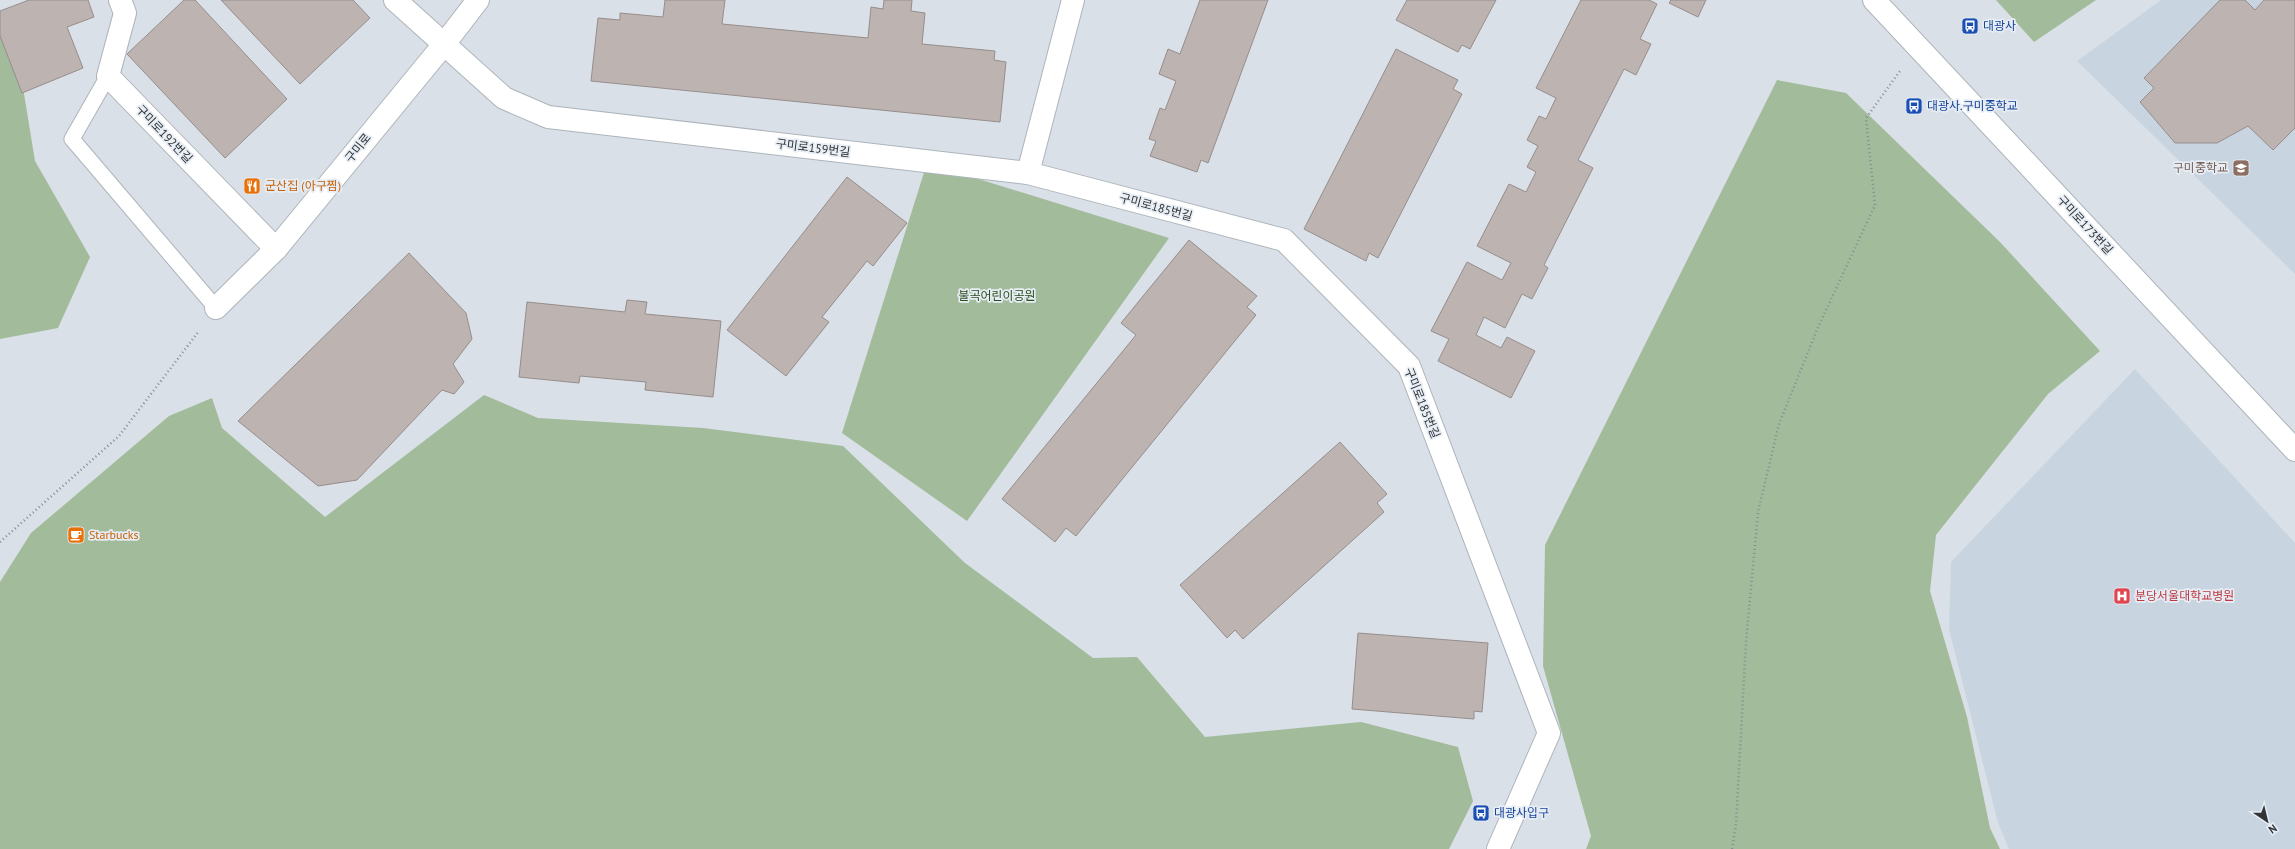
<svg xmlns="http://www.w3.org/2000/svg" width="2295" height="849" font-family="'PT Sans','Noto Sans KR',sans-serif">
  <rect width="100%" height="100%" fill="#d9e0e7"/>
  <g fill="#c8d5e1">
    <polygon points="2161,0 2295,0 2295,274 2077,61"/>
    <polygon points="2135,369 2295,543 2295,849 2009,849 1998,823 1949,629 1951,562"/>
  </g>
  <g fill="#a2bb9a">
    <polygon points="1996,0 2096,0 2034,42"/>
    <polygon points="0,16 17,51 35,161 90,257 58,328 0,339"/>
    <polygon points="1777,80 1846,93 2000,242 2100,351 2048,394 1936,535 1930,591 1967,717 1990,828 2000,849 1586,849 1591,836 1543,666 1545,545"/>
    <polygon points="927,163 1169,238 967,521 842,433"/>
    <polygon points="484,395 538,418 703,428 843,446 965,563 1093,658 1137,657 1205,737 1361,722 1458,747 1473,801 1449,849 0,849 0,582 31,533 169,416 212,398 222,428 325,517"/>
  </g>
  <g fill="#bdb4b2" stroke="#968d8b">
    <polygon points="29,0 88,0 94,17 67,27 83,68 22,93 0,36 0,11"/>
    <polygon points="184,0 195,0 287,99 225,158 127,54"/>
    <polygon points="221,0 353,0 370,18 300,84"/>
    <polygon points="665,0 725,0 722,24 868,38 871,7 883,9 884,0 912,0 911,11 925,13 922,44 995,51 994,60 1006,62 1000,122 591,81 598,18 620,20 620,13 663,17"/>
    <polygon points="1200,0 1268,0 1208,163 1201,160 1197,172 1150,156 1156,141 1149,139 1160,108 1165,110 1176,81 1159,74 1168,49 1180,54"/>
    <polygon points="1407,0 1496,0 1470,49 1462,45 1458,52 1396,20"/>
    <polygon points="1581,0 1649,0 1657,4 1640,39 1651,44 1636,75 1624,69 1578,160 1593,168 1544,265 1548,268 1532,299 1522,294 1505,328 1484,317 1476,335 1501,348 1507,337 1535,351 1511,398 1438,361 1449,339 1431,331 1467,262 1502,280 1511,263 1477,246 1509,184 1526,192 1536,172 1527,167 1538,146 1527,140 1539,116 1546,119 1556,98 1536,88"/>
    <polygon points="1671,0 1706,0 1698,17 1669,3"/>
    <polygon points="2220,0 2245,0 2255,10 2264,0 2295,0 2295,128 2273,150 2248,126 2217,143 2175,143 2140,102 2154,88 2144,78"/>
    <polygon points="1396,49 1458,80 1453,89 1462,94 1378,258 1369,253 1366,261 1304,229"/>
    <polygon points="847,177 907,223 873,266 867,261 822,317 829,322 786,376 727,330"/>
    <polygon points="1189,240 1257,296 1247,307 1256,315 1076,536 1066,528 1055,542 1002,499 1136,335 1121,323"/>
    <polygon points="409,253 466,313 472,339 453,364 464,382 454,394 442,390 357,480 318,486 238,421"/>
    <polygon points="627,300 647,302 645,314 721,321 713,397 645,390 646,382 580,376 579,383 519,377 527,302 625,312"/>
    <polygon points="1340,442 1387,494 1377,503 1384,512 1243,639 1235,630 1227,638 1180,585"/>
    <polygon points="1358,633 1488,643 1482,712 1474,711 1474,719 1352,709"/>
  </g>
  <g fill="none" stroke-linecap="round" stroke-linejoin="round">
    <g stroke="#adb4ba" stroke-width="17">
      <polyline id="lane" points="108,76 72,139 216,308"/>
    </g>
    <g stroke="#adb4ba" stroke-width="24">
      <g id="street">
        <polyline points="120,0 125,13 108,76 276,249"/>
        <polyline points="395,0 504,98 548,117 1028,173 1073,0"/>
        <polyline points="1028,173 1284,240 1409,366 1549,733 1498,849"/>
        <polyline points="216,308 276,249 445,43"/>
      </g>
    </g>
    <g stroke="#adb4ba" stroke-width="24">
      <g id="secondary">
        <polyline points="1874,0 2295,450"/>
        <polyline points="445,43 478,0"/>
      </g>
    </g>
    <g stroke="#878c90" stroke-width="2.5" stroke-dasharray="1 3" stroke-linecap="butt">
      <polyline points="0,542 119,436 199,331"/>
      <polyline points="1732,849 1736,824 1746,642 1758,512 1779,424 1819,325 1875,205 1866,118 1900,71"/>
    </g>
    <use href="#lane" stroke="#fff" stroke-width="15"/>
    <use href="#street" stroke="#fff" stroke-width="22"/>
    <use href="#secondary" stroke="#fff" stroke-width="22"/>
  </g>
  <defs>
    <g id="bus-square" transform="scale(0.9)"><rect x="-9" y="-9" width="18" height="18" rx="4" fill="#1a4fb4" stroke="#e6edf4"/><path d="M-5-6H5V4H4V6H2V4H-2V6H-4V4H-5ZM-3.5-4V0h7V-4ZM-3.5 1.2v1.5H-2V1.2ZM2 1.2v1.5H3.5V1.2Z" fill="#fff"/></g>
    <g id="school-square" transform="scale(0.9)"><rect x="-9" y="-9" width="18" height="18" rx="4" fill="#8d6e63" stroke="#e6edf4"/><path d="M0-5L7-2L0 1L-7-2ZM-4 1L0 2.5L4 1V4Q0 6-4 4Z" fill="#fff"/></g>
    <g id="restaurant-square" transform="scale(0.9)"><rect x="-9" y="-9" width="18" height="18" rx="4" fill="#e8710a" stroke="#e6edf4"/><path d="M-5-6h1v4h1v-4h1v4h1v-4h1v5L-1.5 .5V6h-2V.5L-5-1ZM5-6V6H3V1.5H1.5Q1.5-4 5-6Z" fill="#fff"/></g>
    <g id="cafe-square" transform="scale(0.9)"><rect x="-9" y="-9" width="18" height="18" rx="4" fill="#e8710a" stroke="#e6edf4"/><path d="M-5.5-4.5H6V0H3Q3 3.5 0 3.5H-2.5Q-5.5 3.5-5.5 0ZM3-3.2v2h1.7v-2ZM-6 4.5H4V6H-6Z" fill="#fff"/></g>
    <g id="hospital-square" transform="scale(0.9)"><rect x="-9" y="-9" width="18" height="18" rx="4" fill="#e0444e" stroke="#e6edf4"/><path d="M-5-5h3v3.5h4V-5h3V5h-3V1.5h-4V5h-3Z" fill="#fff"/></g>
  </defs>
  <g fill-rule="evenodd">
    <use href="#bus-square" x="1970" y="26"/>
    <use href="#bus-square" x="1914" y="106"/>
    <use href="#school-square" x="2241" y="168"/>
    <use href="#restaurant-square" x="252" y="186"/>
    <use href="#cafe-square" x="76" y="535"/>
    <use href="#hospital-square" x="2122" y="596"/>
    <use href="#bus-square" x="1481" y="813"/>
  </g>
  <g text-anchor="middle" stroke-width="3.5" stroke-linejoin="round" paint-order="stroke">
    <g font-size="12" fill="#164399" stroke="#e6edf4" text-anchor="start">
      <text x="1983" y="30">대광사</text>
      <text x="1927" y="110">대광사.구미중학교</text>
      <text x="1494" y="817">대광사입구</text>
    </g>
    <g font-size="12" fill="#323537" stroke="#e6edf4">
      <text transform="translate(164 134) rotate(46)" y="4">구미로192번길</text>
      <text transform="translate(358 148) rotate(-51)" y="4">구미로</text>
      <text transform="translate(813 148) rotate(7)" y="4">구미로159번길</text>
      <text transform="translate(1156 207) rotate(15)" y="4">구미로185번길</text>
      <text transform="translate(2085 225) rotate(47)" y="4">구미로173번길</text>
      <text transform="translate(1422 403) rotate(68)" y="4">구미로185번길</text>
    </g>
    <g font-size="12" fill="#785e54" stroke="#e6edf4" text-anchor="end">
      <text x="2228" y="172">구미중학교</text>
    </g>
    <g font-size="12" fill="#c56008" stroke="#e6edf4" text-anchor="start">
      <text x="265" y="190">군산집 (아구찜)</text>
      <text x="89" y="539">Starbucks</text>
    </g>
    <g font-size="12" fill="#284c19" stroke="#e6edf4">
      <text x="997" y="300">불곡어린이공원</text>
    </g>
    <g font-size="12" fill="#be3a42" stroke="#e6edf4" text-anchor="start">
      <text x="2135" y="600">분당서울대학교병원</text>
    </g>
  </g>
  <g transform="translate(2267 821) rotate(145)" stroke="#e6edf4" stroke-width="3" paint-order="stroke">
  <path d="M0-3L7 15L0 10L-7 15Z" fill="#323537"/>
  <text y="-6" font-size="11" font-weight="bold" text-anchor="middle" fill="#323537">N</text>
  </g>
</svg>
